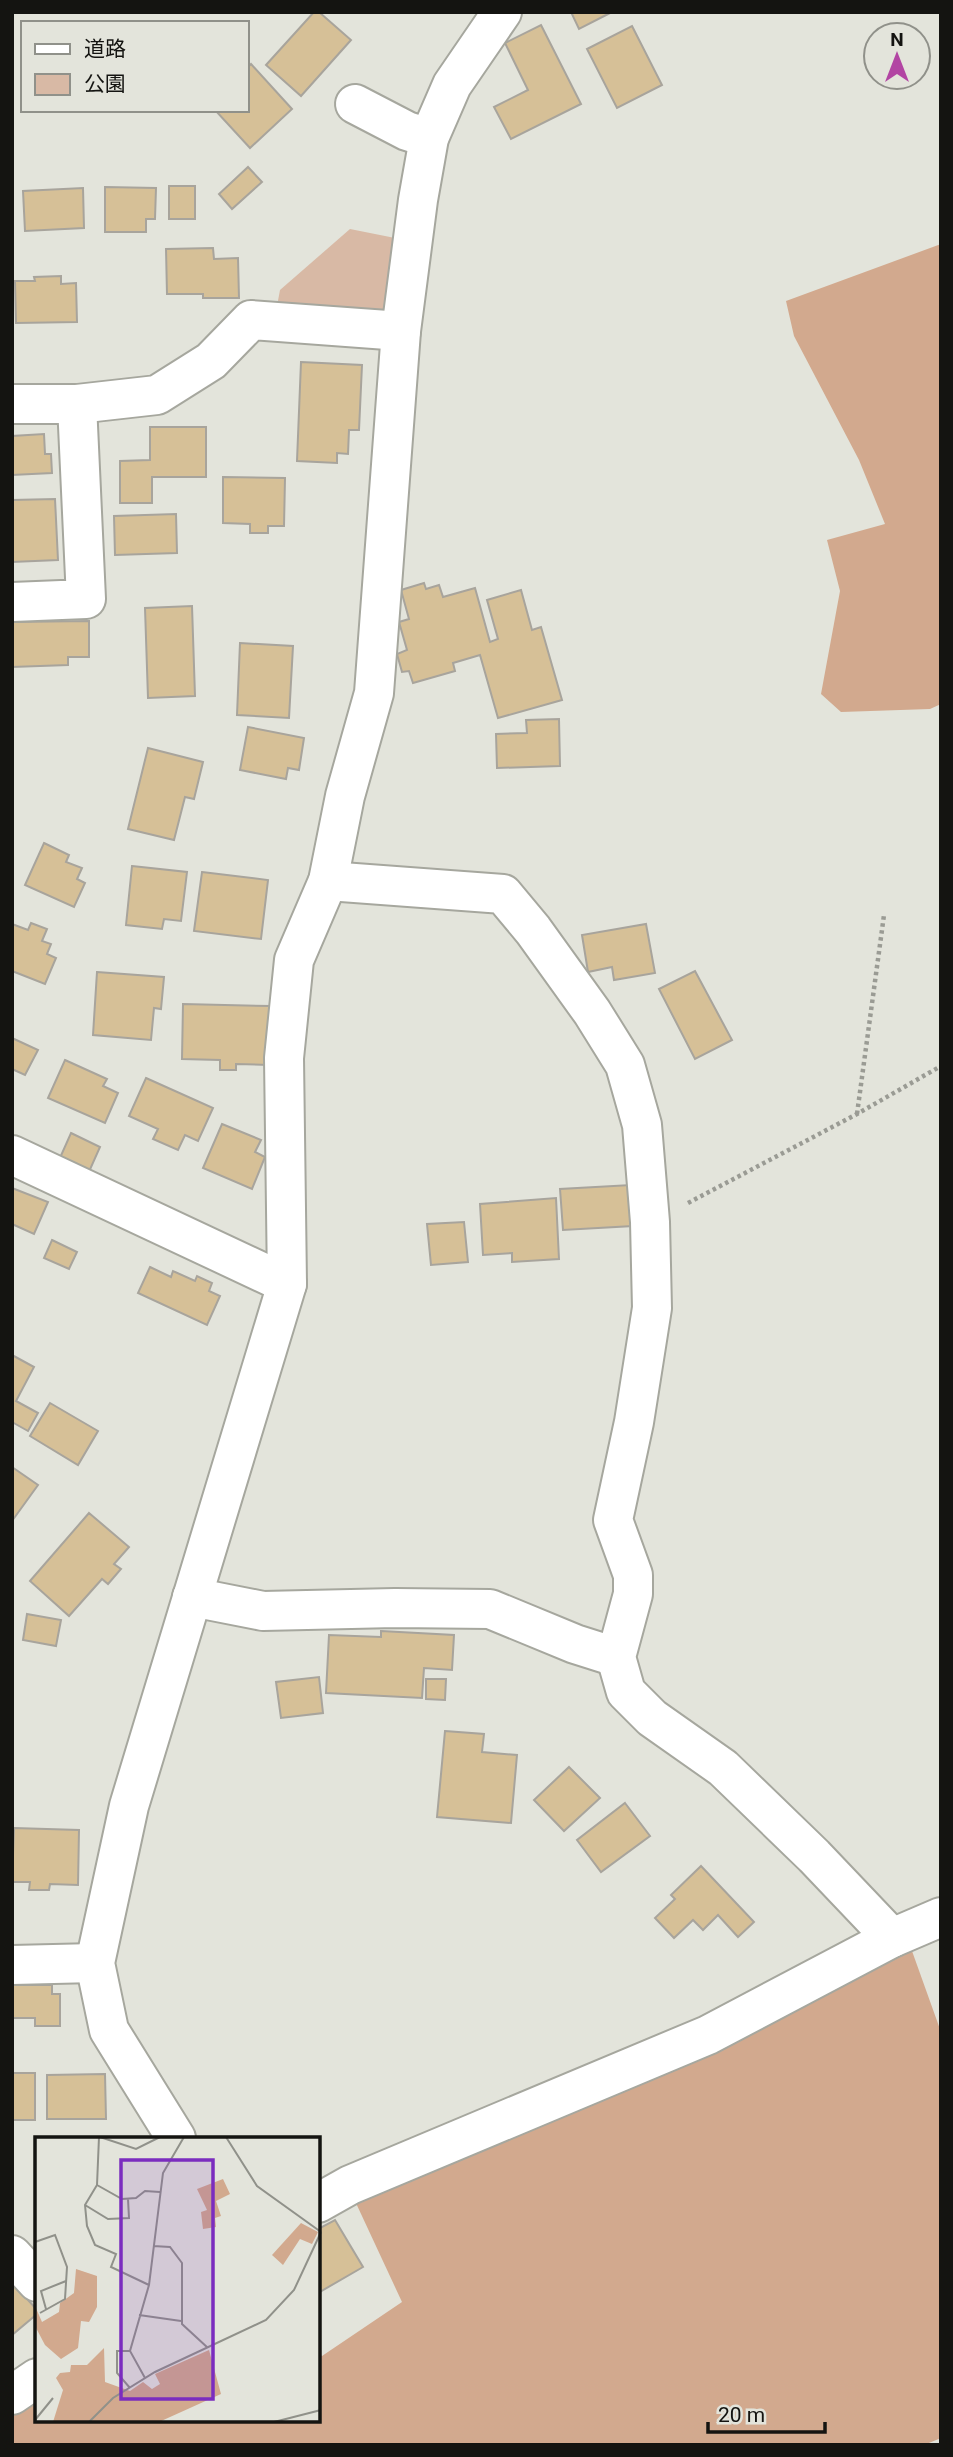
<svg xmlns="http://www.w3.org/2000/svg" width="953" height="2457" font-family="Roboto,'Noto Sans JP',sans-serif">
  <rect width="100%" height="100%" fill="#e3e4db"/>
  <polygon fill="#d8b9a5" points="350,229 395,238 387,302 381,318 277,306 280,290"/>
  <g fill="#d2a98e">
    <polygon points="941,244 941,704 930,709 841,712 821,694 840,591 827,540 885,524 859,460 794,336 786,301"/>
    <polygon points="912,1951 941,2032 941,2438 924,2445 12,2445 12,2368 37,2372 37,2420 318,2420 319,2354 322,2356 402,2302 355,2201 677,2068"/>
  </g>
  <g fill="#d6c097" stroke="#a8a49c" stroke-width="2">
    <polygon points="314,12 319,12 351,40 301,96 266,65"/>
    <polygon points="571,12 612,12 579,29"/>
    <polygon points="541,25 581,104 511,139 494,107 528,90 505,43"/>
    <polygon points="632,26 662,85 617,108 587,49"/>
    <polygon points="251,64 292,109 250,148 215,110 247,110 247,68"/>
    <polygon points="248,167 262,182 232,209 219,194"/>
    <rect x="169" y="186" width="26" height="33"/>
    <polygon points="105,187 156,188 155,219 146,219 146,232 105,232"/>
    <polygon points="83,188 84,228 25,231 23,191"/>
    <polygon points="213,248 214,259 238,258 239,298 203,298 203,294 167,294 166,249"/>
    <polygon points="61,276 61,284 76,283 77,322 16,323 15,281 35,281 34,277"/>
    <polygon points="301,362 362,365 359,430 349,430 348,454 337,453 337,463 297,461"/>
    <polygon points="150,427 206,427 206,477 152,477 152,503 120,503 120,461 150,460"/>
    <polygon points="44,434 45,454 51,454 52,473 12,475 12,436"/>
    <polygon points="223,477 285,478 284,526 268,526 268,533 250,533 250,524 223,523"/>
    <polygon points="55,499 58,560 12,562 12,500"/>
    <polygon points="176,514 177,553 115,555 114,516"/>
    <polygon points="424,583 426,589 439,585 443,597 475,588 490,642 498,639 487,600 521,590 532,630 541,627 562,700 498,718 480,655 453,663 455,671 413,683 409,671 402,672 397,654 407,650 399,622 409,619 401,590"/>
    <polygon points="192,606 195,696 148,698 145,608"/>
    <polygon points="89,621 89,657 68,657 68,665 12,667 12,622"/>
    <polygon points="240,643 293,646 289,718 237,715"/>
    <polygon points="559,719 560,766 497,768 496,734 527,733 526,720"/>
    <polygon points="248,727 304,738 299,770 288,768 286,779 240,770"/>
    <polygon points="148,748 203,762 194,799 185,797 174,840 128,829"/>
    <polygon points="44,843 69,855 66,862 82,868 77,879 85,883 74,907 25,885"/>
    <polygon points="132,866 187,872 181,921 164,919 162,929 126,925"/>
    <polygon points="202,872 268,880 261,939 194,931"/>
    <polygon points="31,923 47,929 42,941 51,944 47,954 56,958 45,984 12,971 12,924 28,930"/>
    <polygon points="646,924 655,973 614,980 612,967 588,972 582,935"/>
    <polygon points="695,971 732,1040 695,1059 659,989"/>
    <polygon points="97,972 164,977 161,1009 154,1008 151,1040 93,1035"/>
    <polygon points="183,1004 270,1006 269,1065 236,1064 236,1070 220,1070 220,1060 182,1059"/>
    <polygon points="12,1038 38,1050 25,1075 12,1069"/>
    <polygon points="65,1060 107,1079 103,1086 118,1093 105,1123 48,1098"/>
    <polygon points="146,1078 213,1108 198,1141 185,1135 178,1150 153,1139 158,1129 129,1116"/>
    <polygon points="222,1124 261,1140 255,1152 265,1157 252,1189 203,1168"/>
    <polygon points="71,1133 100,1147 88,1174 59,1160"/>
    <polygon points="631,1185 633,1226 563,1230 560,1189"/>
    <polygon points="12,1188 48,1202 34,1234 12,1224"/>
    <polygon points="556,1198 559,1259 512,1262 512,1253 483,1255 480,1204"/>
    <polygon points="464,1222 468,1262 431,1265 427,1224"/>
    <polygon points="52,1240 77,1252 69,1269 44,1258"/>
    <polygon points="150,1267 171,1277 173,1271 195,1281 197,1276 212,1283 209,1291 220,1296 207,1325 138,1293"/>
    <polygon points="12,1355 34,1367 16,1401 38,1413 28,1431 12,1422"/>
    <polygon points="50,1403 98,1431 78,1465 30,1436"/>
    <polygon points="12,1467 38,1485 12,1521"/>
    <polygon points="89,1513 129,1547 114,1564 121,1569 108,1584 102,1579 69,1616 30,1581"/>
    <polygon points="27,1614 61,1620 56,1646 23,1640"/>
    <polygon points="381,1631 454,1635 452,1670 424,1668 422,1698 326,1693 329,1635 381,1637"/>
    <polygon points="319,1677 323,1713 281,1718 276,1682"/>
    <polygon points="426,1679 446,1679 445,1700 426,1699"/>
    <polygon points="445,1731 484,1734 482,1752 517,1755 511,1823 437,1817"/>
    <polygon points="569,1767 600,1798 564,1831 534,1800"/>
    <polygon points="625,1803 650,1836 601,1872 577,1840"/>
    <polygon points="14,1828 79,1830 78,1885 50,1884 49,1890 29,1890 30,1882 12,1882"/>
    <polygon points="701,1866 754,1922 738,1937 718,1915 703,1930 693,1920 674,1938 655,1918 675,1899 671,1895"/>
    <polygon points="12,1985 52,1985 52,1994 60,1994 60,2026 35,2026 35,2018 12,2018"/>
    <rect x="12" y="2073" width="23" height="47"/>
    <polygon points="105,2074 106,2119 47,2119 47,2075"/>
    <polygon points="335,2220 363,2267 318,2293 318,2229"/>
    <polygon points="12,2282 37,2310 37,2314 12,2335"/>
  </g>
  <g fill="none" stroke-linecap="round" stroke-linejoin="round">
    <g stroke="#a6a79e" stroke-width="42">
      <g id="minor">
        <polyline points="355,104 407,131 429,138"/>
        <polyline points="12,404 77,404 157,395 211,361 251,320 401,331"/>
        <polyline points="12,602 86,599 77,404"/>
        <polyline points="328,881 503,894 533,930 592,1012 625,1065 642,1125 650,1222 652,1308 634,1422 613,1520 633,1575 633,1594 616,1657 626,1692 652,1718 723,1768 814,1856 892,1938"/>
        <polyline points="12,1155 287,1284"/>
        <polyline points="192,1597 263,1611 395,1608 490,1609 575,1644 616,1657"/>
        <polyline points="12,1965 95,1963"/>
        <polyline points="176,2138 109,2030 95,1963 129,1806 287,1284 284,1058 294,960 328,881 345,796 374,693 401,331 418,200 429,138 452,85 502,12"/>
        <polyline points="318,2203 350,2185 708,2035 892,1938 941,1917"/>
        <polyline points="12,2255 37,2282"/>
        <polyline points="12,2395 37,2378"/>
      </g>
    </g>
    <g stroke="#9a9b94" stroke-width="4.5" stroke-dasharray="3.5 3.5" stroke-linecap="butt">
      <polyline points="857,1114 884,915"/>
      <polyline points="688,1203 857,1114 941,1066"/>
    </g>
    <use href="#minor" stroke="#fff" stroke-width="38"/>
  </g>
  <g transform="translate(35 2137)">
    <rect width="285" height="285" fill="#e3e4db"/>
    <path d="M188,42l7,15 -14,7 5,15 -6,2 1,9 -13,2 -2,-17 6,-2 -10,-21zM266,86l17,9 -6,12 -12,-5 -17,26 -11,-10zM41,132l21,7v31l-8,15 -8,-1 -3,27 -17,11 -16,-14 -10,-19v-20l7,16 17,-10 1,-9 14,-10zM69,211l1,34 25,9 13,-9 9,7 8,-5 -5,-10 54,-24 12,44 -62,28h-106l10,-32 -7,-12 4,-5 10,-1 1,-7h16z" fill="#d2a98e"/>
    <path fill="none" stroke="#90918a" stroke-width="2" d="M64,0l-2,48 -12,20 2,21 8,19 21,9 -5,13 38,18M65,0l36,12 24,-12M191,0l31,49 64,46M62,48l25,14 14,-1 9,-7 15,1M50,68l23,14 21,-1 -1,-19M0,105l20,-7 12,32 -2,32 -25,14M118,109l17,1 12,16v61l26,24M11,172l-5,-18 25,-10M104,178l42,6M110,241l-15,-27 19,-66 14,-112 21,-36M95,251l-13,-15v-22h13M0,283l18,-22M54,285l24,-24 42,-26 111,-52 28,-30 27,-58M239,285l47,-12"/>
    <path fill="#7b2cbf" fill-opacity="0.15" stroke="#7b2cbf" stroke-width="3.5" d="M86,23h92v239h-92z"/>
    <rect width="285" height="285" fill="none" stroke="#141411" stroke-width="3.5"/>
  </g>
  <rect width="953" height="2457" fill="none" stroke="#141411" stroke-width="28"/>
  <rect x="21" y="21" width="228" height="91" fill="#e3e4db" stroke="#90918a" stroke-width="2"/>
  <rect x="35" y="44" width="35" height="10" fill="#ffffff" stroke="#90918a" stroke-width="2"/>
  <text x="84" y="56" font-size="21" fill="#141411">道路</text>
  <rect x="35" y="74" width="35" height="21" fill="#d8b9a5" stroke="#90918a" stroke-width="2"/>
  <text x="84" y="91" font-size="21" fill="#141411">公園</text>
  <g transform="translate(897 56)"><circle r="33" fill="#e3e4db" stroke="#90918a" stroke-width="2"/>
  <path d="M0-5L12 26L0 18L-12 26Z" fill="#b245a3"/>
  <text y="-10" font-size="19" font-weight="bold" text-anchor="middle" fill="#141411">N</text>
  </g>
  <path d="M708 2422v10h117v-10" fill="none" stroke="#141411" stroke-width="3.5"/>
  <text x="718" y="2422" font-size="21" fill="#141411" stroke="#e3e4db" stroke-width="5" paint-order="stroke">20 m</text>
</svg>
